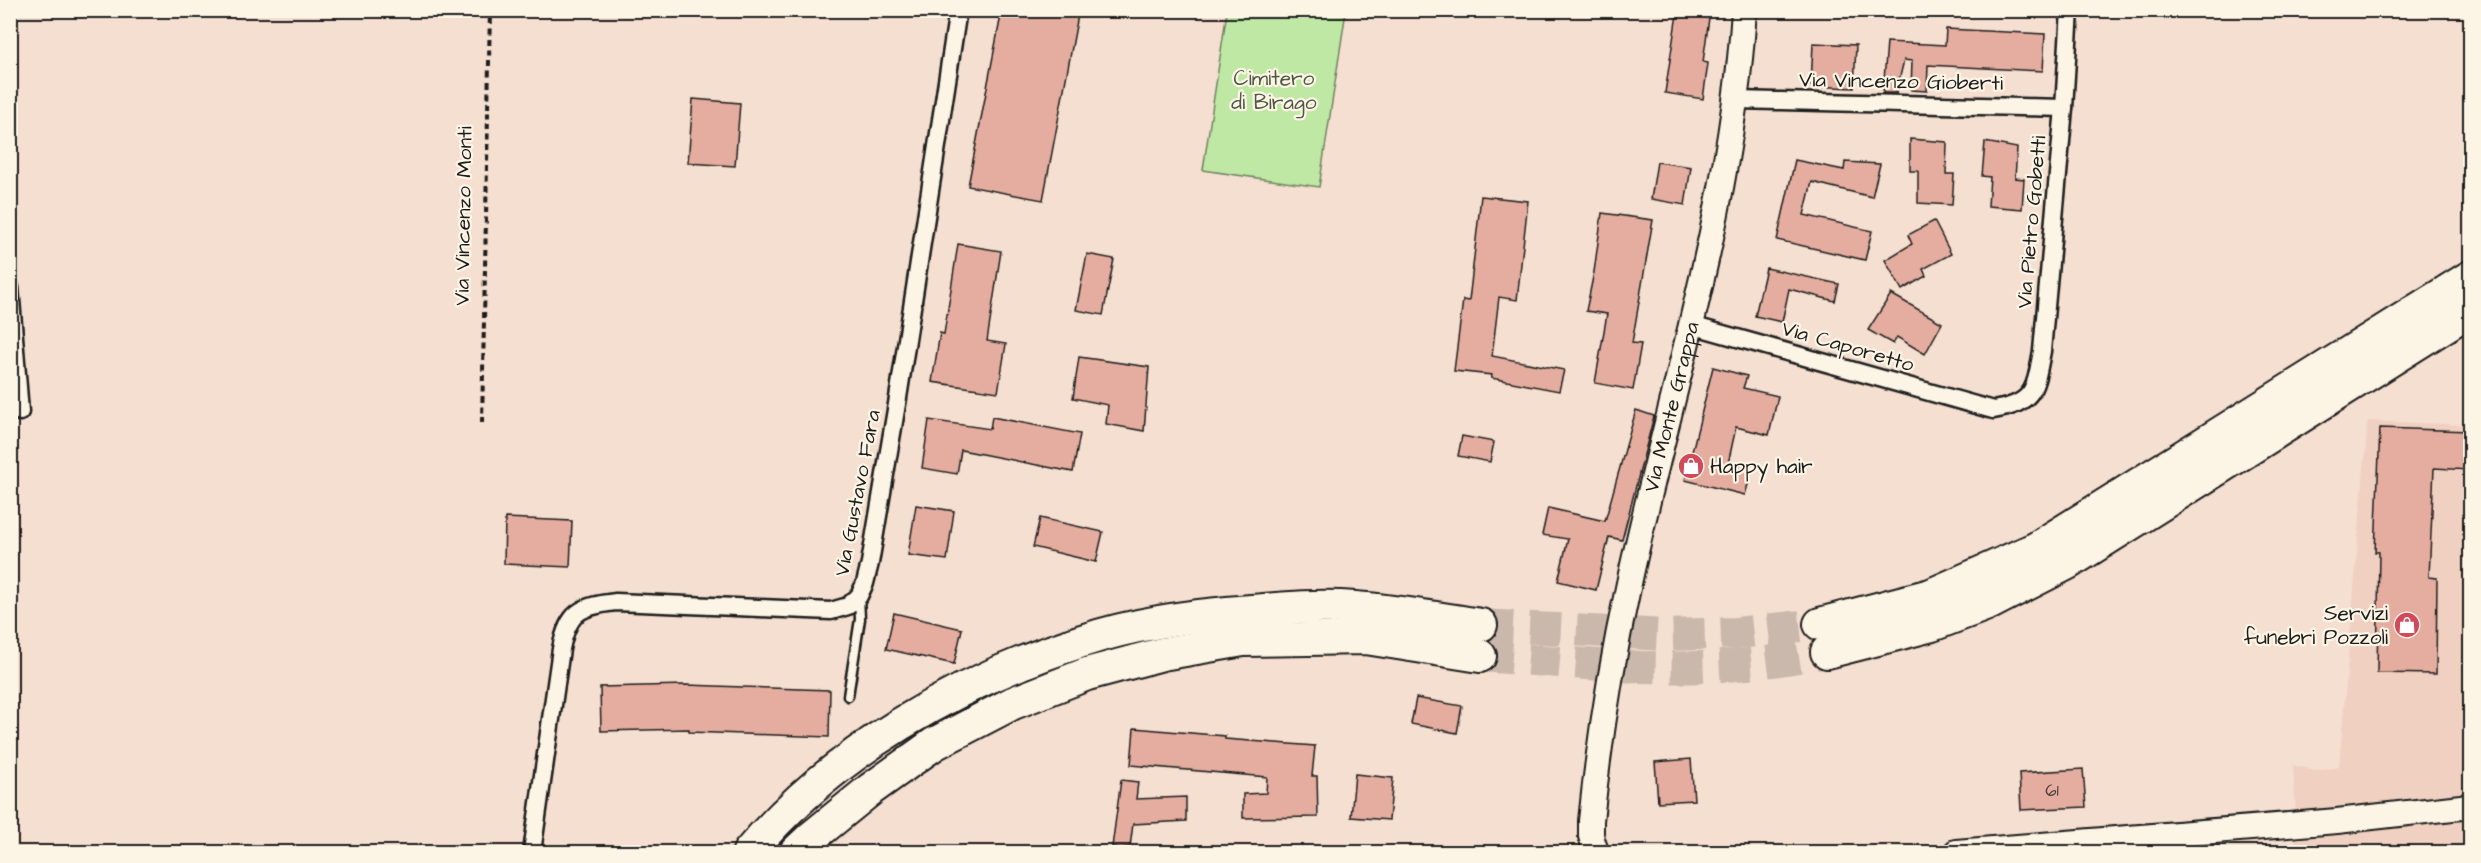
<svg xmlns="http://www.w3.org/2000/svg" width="2481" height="863" font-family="'Architects Daughter',sans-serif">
  <rect width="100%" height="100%" fill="#f5dfd0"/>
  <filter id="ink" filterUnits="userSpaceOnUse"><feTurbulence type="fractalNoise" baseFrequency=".0167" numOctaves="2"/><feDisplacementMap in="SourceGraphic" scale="12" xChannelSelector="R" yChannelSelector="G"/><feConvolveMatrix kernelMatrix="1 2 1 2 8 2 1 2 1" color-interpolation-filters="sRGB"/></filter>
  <g filter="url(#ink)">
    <g fill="#f0d0c1">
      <polygon points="2368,421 2470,425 2470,798 2296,817 2293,765 2315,771 2339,767"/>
      <polygon points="2470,812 2470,852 2296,852 2295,833"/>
    </g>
    <polygon fill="#bee8a4" stroke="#6d8260" stroke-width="1.5" points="1227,11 1346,11 1319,187 1203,170"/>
    <g fill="#e5ad9f" stroke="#1c1c1c" stroke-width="1.5">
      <polygon points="1002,10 1079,10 1043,200 968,186"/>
      <polygon points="1677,14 1709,18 1703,62 1708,63 1703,99 1665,93"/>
      <polygon points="1946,29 2045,34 2043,71 1928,65 1927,91 1911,90 1912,61 1904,60 1896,93 1883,93 1887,42 1945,45"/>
      <polygon points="1813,43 1856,45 1854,88 1811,86"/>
      <polygon points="693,99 740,103 735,166 688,163"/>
      <polygon points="1910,139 1947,142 1946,174 1954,174 1952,205 1918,203 1918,171 1910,171"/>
      <polygon points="1985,142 2017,148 2015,178 2024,179 2022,209 1988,206 1990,177 1982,176"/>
      <polygon points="1795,160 1844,170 1845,162 1880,164 1872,197 1812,182 1804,215 1872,231 1865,260 1777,240"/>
      <polygon points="1657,162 1691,167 1685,205 1651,199"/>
      <polygon points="1481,196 1528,201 1517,300 1499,297 1492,356 1564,370 1559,391 1491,378 1492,375 1454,371 1463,300 1469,301"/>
      <polygon points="1602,213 1653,220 1632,343 1641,344 1633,390 1595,383 1607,314 1586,311 1594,272"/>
      <polygon points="1934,221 1951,254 1923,269 1926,276 1902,290 1885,260 1912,244 1908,235"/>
      <polygon points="958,244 1001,251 987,341 1006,344 998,392 932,382 940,333 944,334"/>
      <polygon points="1087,254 1114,259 1103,315 1076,310"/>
      <polygon points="1766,268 1839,284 1835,301 1789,289 1782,322 1755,316"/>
      <polygon points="1891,294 1942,323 1925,354 1897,337 1893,344 1868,330"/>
      <polygon points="1079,357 1149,367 1144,431 1106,424 1108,405 1073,398"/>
      <polygon points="1713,367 1747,376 1743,388 1778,396 1769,435 1736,427 1728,464 1752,470 1745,495 1685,480"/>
      <polygon points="1636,410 1654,416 1622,540 1609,537 1596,590 1558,581 1568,539 1542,535 1548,508 1605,521"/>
      <polygon points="992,417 1080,434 1073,472 961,450 957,474 922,468 929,420 990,429"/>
      <polygon points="2380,428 2470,431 2470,470 2434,468 2429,577 2437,578 2436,674 2377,673 2379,552 2375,552"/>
      <polygon points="1462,436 1494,442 1490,462 1458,456"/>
      <polygon points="916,505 954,511 947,560 908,555"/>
      <polygon points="505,518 572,521 570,567 504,564"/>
      <polygon points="1040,518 1103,532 1096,562 1033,547"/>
      <polygon points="894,613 962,629 954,664 886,649"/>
      <polygon points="686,685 830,690 829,737 689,732 689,729 601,731 600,687"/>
      <polygon points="1416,698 1462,706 1457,733 1411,724"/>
      <polygon points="1134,728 1225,736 1225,739 1315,746 1312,776 1317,776 1318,817 1243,818 1243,794 1266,793 1267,777 1131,765"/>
      <polygon points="1691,759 1694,800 1658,802 1655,762"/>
      <polygon points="2083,769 2086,807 2021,810 2019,773"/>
      <polygon points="1355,774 1393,778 1389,820 1351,817"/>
      <polygon points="1121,780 1138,782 1136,799 1186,797 1186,821 1133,824 1130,847 1112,847"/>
    </g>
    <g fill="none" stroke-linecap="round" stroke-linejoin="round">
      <g stroke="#cab8ac" stroke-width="32" stroke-dasharray="32 16" stroke-linecap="butt">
        <polyline points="1481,625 1665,635 1736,633 1820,624"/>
        <path d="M1480,656c85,6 171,16 256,9 31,-2 61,-8 91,-13"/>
      </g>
      <g stroke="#1c1c1c" stroke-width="13">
        <polyline id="lane" points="848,696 860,619 859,596"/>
      </g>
      <g stroke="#1c1c1c" stroke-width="21">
        <g id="street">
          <polyline points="1736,100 2064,108"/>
          <polyline points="10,287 20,412"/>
          <path d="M1691,325l302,85c42,-6 42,-22 49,-59l22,-243 6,-98"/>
          <path d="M532,852l29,-203c7,-37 19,-43 55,-47l215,9 17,-5 11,-10 6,-13 5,-20 28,-165 60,-388"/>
        </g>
      </g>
      <g stroke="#1c1c1c" stroke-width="28">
        <g id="secondary">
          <path id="s1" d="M1596,852l-5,-16v-15c8,-79 20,-156 37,-233 41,-192 104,-381 116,-578"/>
          <polyline points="1956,852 2337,821 2470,806"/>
        </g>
      </g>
      <g stroke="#1c1c1c" stroke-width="36">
        <g id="highway">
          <polyline points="1820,624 1931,595 2035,549 2470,277"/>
          <polyline points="1827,652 1932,625 1990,603 2068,563 2470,310"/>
          <path d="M749,852c84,-100 209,-171 333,-211 54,-18 113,-26 169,-30 35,-3 70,-6 104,-3 42,3 85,11 126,17"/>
          <polyline points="796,852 812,837 871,789 934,744 1013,703 1087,674 1162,654 1243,640 1366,638 1480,656"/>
        </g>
      </g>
      <polyline stroke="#1c1c1c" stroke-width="4" stroke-dasharray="6 4.5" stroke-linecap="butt" points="482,423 490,10"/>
      <use href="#lane" stroke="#fcf5e5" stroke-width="8"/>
      <use href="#street" stroke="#fcf5e5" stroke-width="16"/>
      <use href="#secondary" stroke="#fcf5e5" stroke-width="24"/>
      <use href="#highway" stroke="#fcf5e5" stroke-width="32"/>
    </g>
  </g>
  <defs>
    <g id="shop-disc" transform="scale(1.35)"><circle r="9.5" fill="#d1495b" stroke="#fcf5e5"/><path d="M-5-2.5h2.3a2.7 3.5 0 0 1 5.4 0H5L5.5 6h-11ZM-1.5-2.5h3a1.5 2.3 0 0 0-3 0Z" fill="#fff"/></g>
  </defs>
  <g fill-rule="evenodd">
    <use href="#shop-disc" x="1691" y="466"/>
    <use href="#shop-disc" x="2407" y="625"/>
  </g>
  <g text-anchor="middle" stroke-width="4.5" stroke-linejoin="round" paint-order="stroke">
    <g font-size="18" fill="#4e403d">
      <text x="2052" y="796">61</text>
    </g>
    <g font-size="21" fill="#4d5945" stroke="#fcf5e5">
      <text x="1274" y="85">Cimitero<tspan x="1274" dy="24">di Birago</tspan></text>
    </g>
    <g font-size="21" fill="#1c1c1c" stroke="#fcf5e5">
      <text transform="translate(1901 81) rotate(1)" y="7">Via Vincenzo Gioberti</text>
      <text transform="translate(463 216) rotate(-89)" y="7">Via Vincenzo Monti</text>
      <text transform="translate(2031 222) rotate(-85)" y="7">Via Pietro Gobetti</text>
      <text transform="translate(1848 346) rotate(16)" y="7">Via Caporetto</text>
      <text dy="7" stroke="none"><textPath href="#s1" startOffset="454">Via Monte Grappa</textPath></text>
      <text transform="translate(857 493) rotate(-79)" y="7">Via Gustavo Fara</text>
    </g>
    <g font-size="21" fill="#1c1c1c" stroke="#fcf5e5" text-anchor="start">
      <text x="1710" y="473">Happy hair</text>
      <text x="2388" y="620" text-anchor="end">Servizi<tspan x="2388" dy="24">funebri Pozzoli</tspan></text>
    </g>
  </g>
  <rect width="2481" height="863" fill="none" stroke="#fcf5e5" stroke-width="36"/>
  <rect x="18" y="18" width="2445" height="827" fill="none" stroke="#1c1c1c" stroke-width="2" filter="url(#ink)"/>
</svg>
